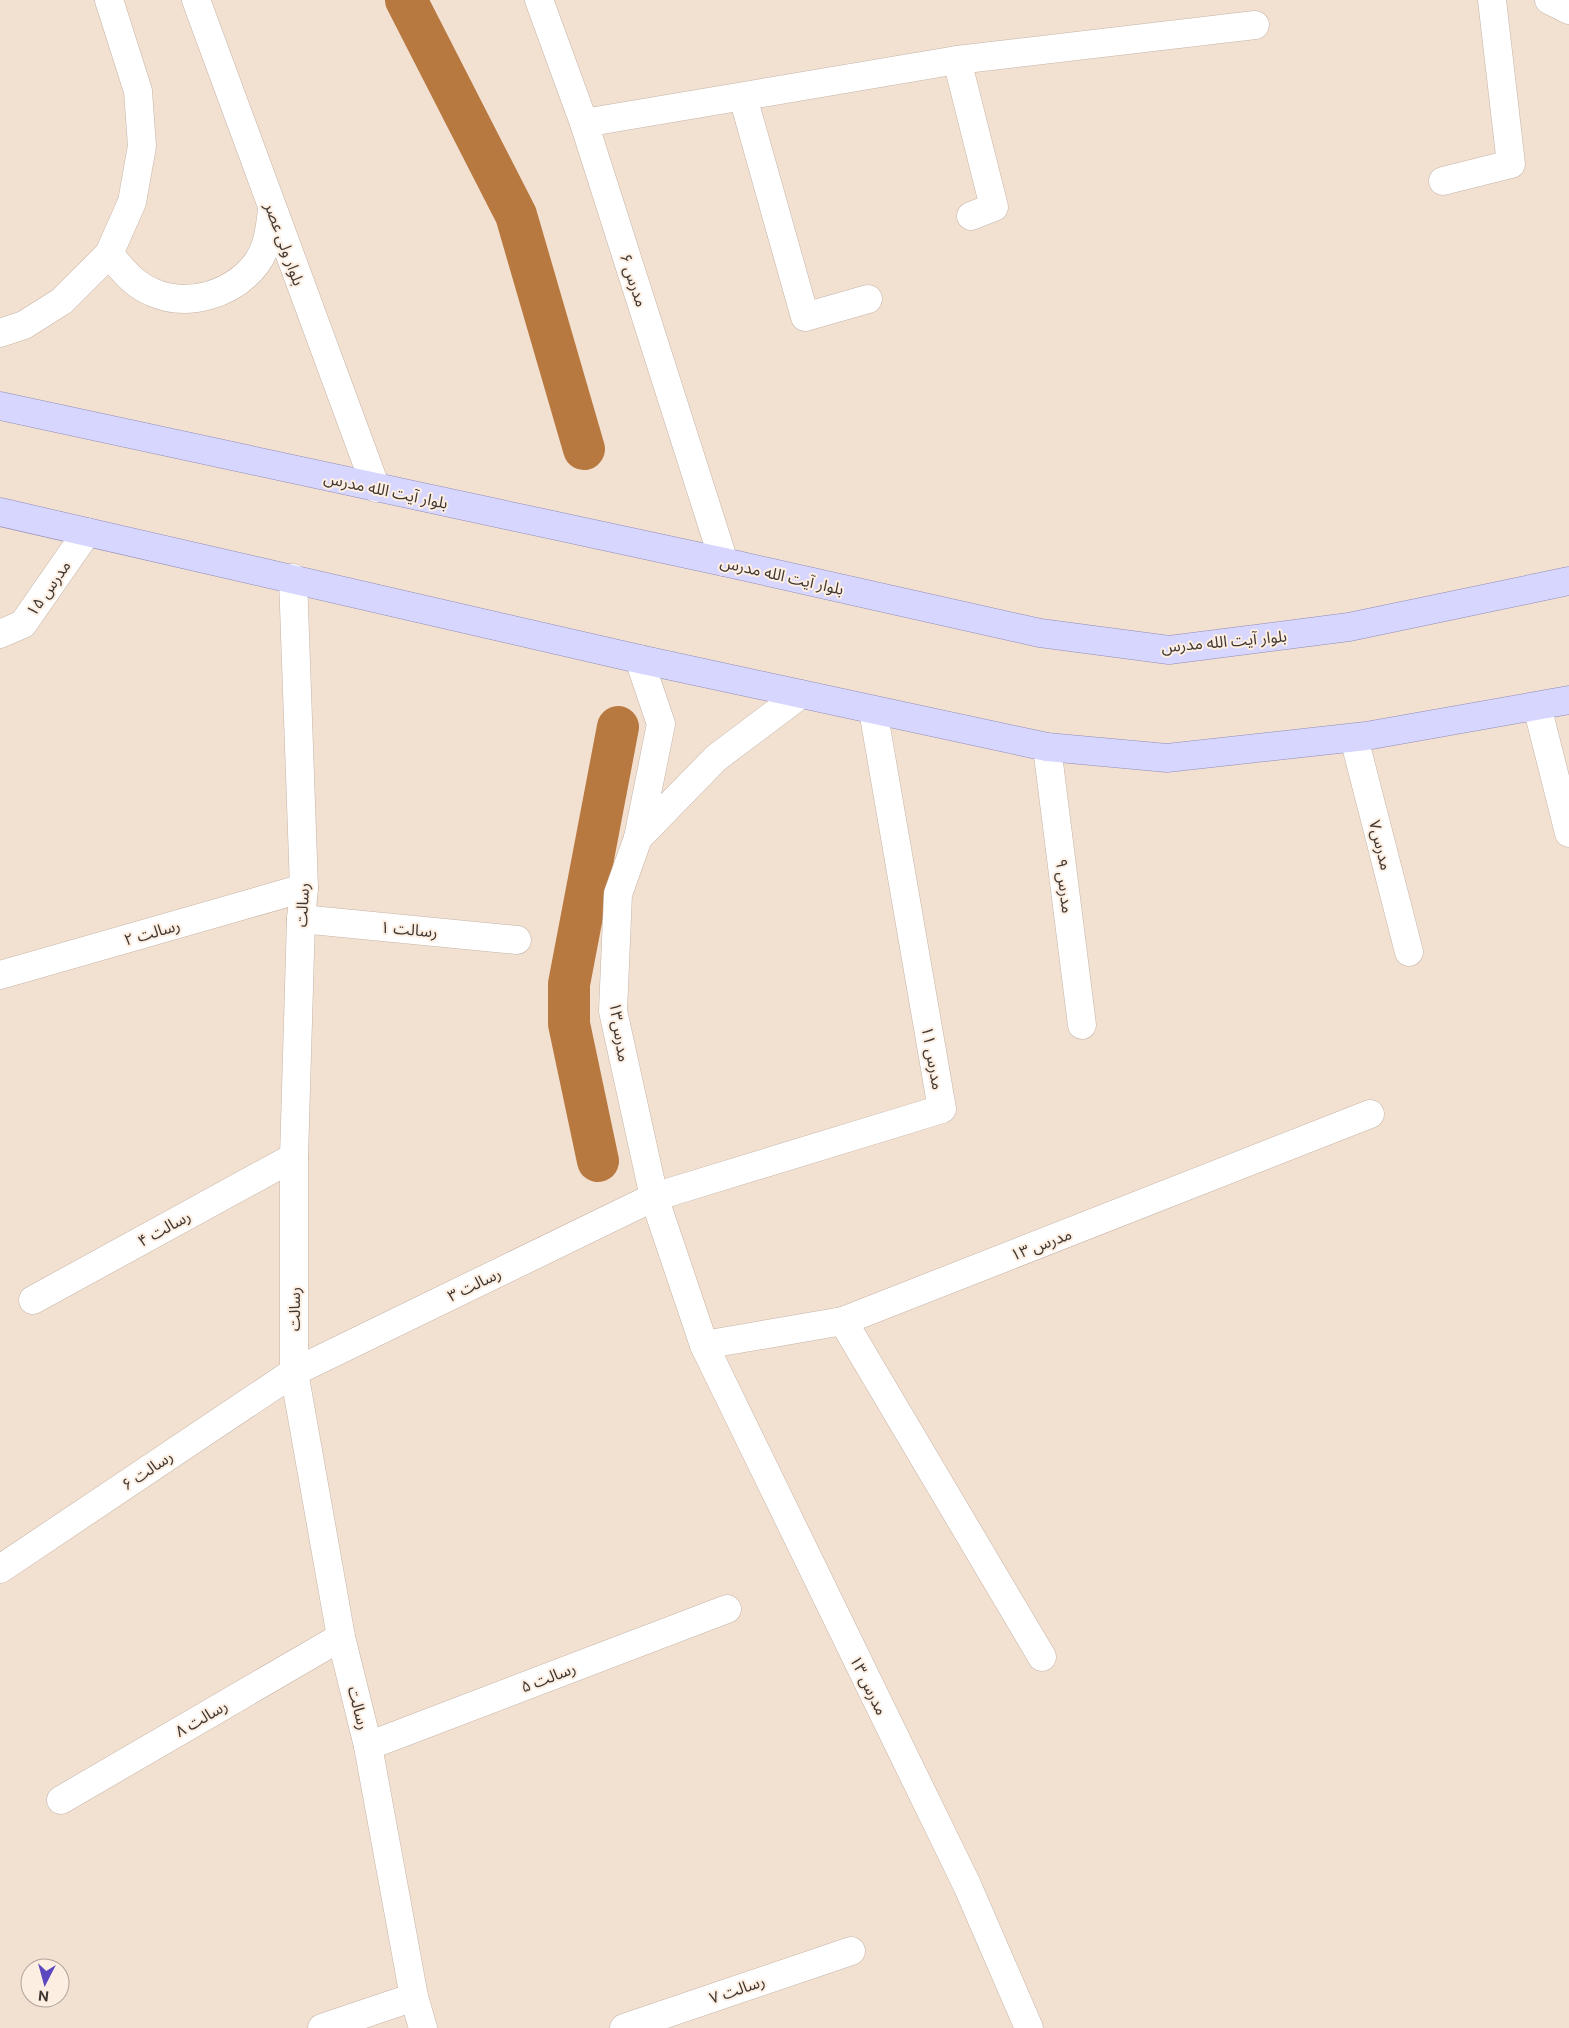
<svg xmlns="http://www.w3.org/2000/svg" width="1569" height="2028" font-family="'Public Sans','Noto Sans Arabic',sans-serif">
  <rect width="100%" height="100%" fill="#f2e0d1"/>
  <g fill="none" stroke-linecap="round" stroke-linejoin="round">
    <g stroke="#b87941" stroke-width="42">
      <polyline points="406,0 516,215 584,449"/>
      <polyline points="598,1161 569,1024 569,984 618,727"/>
    </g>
    <g stroke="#c6b4a7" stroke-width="29">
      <g id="minor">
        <polyline points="196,0 376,488"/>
        <polyline points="539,0 584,123 724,562"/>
        <polyline points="1549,0 1569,10"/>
        <polyline points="957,60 994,207 971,216"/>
        <polyline points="743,97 805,317 868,299"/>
        <polyline points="584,123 957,60 1255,25"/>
        <polyline points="1443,181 1511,164 1492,0"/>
        <path d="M109,254c13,15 24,30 43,38 35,16 80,3 104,-28 12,-16 14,-36 16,-55"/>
        <polyline points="0,333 24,325 62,301 109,254 132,202 142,146 138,91 109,0"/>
        <polyline points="293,578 304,888 301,919 294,1157 294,1372 341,1637 368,1746 414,1997 423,2028"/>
        <polyline points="0,634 23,624 87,532"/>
        <polyline points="639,659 661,724 638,838 716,758 801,694"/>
        <polyline points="1537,706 1569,833"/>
        <polyline points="1354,738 1409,952"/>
        <polyline points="1047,747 1082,1025"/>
        <polyline points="638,838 618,894 613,1011 654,1197 704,1345 967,1885 1029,2028"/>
        <polyline points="301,919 517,940"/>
        <polyline points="0,975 304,888"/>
        <polyline points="33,1300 294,1157"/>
        <polyline points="843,1321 1042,1657"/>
        <polyline points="704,1345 843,1321 1370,1114"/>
        <polyline points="0,1569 294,1372 654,1197 942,1109 873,710"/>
        <polyline points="368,1746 727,1609"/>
        <polyline points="61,1800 341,1637"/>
        <polyline points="322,2028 414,1997"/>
        <polyline points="624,2028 851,1951"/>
      </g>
    </g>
    <g stroke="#908cb7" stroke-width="29">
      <g id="major">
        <polyline points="0,406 724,562 1040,633 1169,650 1349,627 1569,581"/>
        <polyline points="0,512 639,659 1047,747 1167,758 1366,736 1569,700"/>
      </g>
    </g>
    <use href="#minor" stroke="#fff" stroke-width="28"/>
    <use href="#major" stroke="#d7d6ff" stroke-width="28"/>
  </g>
  <g text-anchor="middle" stroke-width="4" stroke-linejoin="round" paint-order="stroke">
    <g font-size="16" fill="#3e3631" stroke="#fdeee2">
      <text transform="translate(285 244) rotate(70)" y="6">بلوار ولی عصر</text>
      <text transform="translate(634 280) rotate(72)" y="6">مدرس ۶</text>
      <text transform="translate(386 490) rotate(12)" y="6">بلوار آیت الله مدرس</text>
      <text transform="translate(782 575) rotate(13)" y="6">بلوار آیت الله مدرس</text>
      <text transform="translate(48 588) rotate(-55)" y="6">مدرس ۱۵</text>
      <text transform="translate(1224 641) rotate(-5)" y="6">بلوار آیت الله مدرس</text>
      <text transform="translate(1381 845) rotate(76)" y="6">مدرس۷</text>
      <text transform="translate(1065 886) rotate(83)" y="6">مدرس ۹</text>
      <text transform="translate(302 905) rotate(-87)" y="6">رسالت</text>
      <text transform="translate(409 929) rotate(5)" y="6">رسالت ۱</text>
      <text transform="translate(152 932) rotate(-16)" y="6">رسالت ۲</text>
      <text transform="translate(620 1032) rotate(81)" y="6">مدرس۱۳</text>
      <text transform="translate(933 1058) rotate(80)" y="6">مدرس ۱۱</text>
      <text transform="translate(164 1228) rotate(-29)" y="6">رسالت ۴</text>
      <text transform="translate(1041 1244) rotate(-21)" y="6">مدرس ۱۳</text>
      <text transform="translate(474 1284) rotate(-26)" y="6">رسالت ۳</text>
      <text transform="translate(294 1309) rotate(-90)" y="6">رسالت</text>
      <text transform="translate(147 1470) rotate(-34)" y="6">رسالت ۶</text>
      <text transform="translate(548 1677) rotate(-21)" y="6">رسالت ۵</text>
      <text transform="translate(869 1685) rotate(64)" y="6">مدرس ۱۳</text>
      <text transform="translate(359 1708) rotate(76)" y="6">رسالت</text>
      <text transform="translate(201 1718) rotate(-30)" y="6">رسالت ۸</text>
      <text transform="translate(737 1989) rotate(-19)" y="6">رسالت ۷</text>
    </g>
  </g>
  <g transform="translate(45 1983) rotate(186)"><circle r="24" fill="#fdeee2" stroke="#b1a49b"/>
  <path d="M0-4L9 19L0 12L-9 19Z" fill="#5b47bf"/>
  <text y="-8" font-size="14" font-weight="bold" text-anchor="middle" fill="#3e3631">N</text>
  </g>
</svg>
